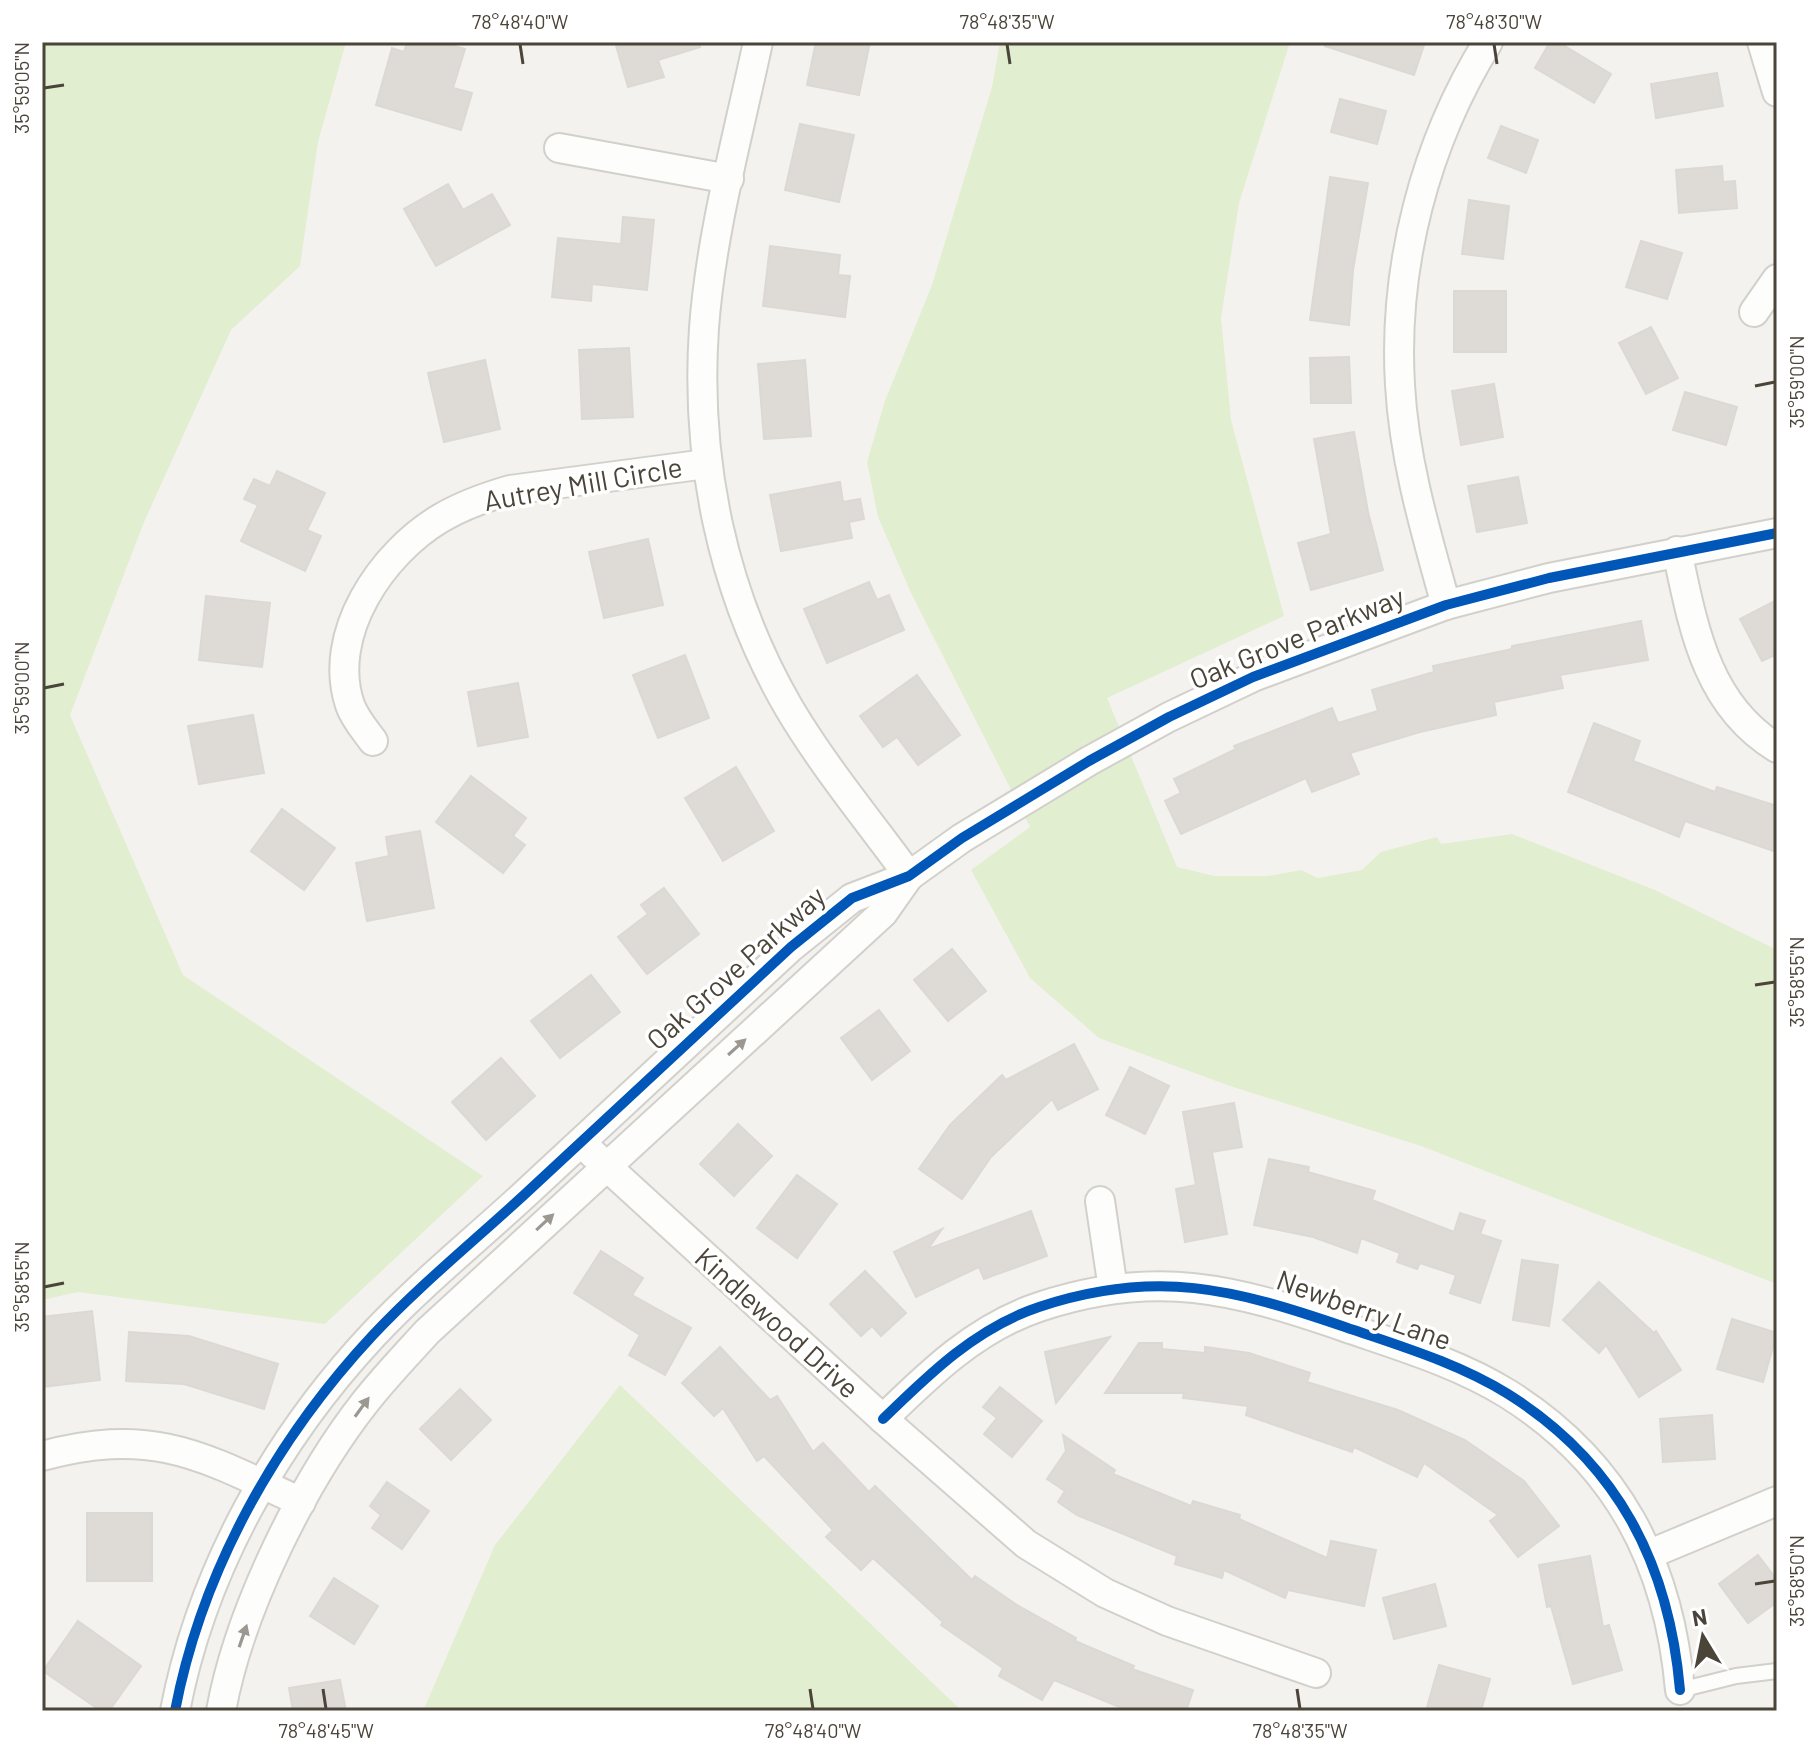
<svg xmlns="http://www.w3.org/2000/svg" width="1819" height="1753" font-family="Barlow,sans-serif">
  <rect width="100%" height="100%" fill="#f4f2ee"/>
  <g fill="#e1eecf">
    <polygon points="42,42 346,42 318,142 300,266 231,330 144,522 70,715 183,975 483,1176 325,1324 78,1292 42,1300"/>
    <polygon points="1000,42 1290,42 1239,203 1221,318 1231,420 1284,616 1107,698 1177,867 1214,876 1268,876 1301,870 1318,878 1362,870 1381,852 1437,837 1441,844 1512,834 1655,890 1777,950 1777,1284 1421,1146 1230,1086 1099,1038 1030,978 971,870 1030,827 911,593 878,517 867,462 885,401 932,285 992,87"/>
    <polygon points="620,1385 962,1711 423,1711 495,1545"/>
  </g>
  <g fill="#dedbd6" stroke="#dcd9d4" stroke-width="2">
    <polygon points="407,42 439,42 465,49 453,88 472,93 461,130 376,105 392,48 404,52"/>
    <polygon points="615,42 699,42 700,47 658,60 664,77 628,87"/>
    <polygon points="816,42 870,42 859,95 807,85"/>
    <polygon points="1326,42 1425,42 1414,75 1325,46"/>
    <polygon points="1550,42 1558,42 1611,74 1594,103 1535,68"/>
    <polygon points="1717,73 1723,106 1656,118 1651,84"/>
    <polygon points="1340,99 1386,111 1377,144 1331,132"/>
    <polygon points="800,124 854,135 839,202 785,190"/>
    <polygon points="1501,126 1538,140 1526,173 1488,158"/>
    <polygon points="1722,166 1723,182 1735,181 1737,208 1679,213 1676,170"/>
    <polygon points="1330,177 1368,183 1353,270 1349,325 1310,320"/>
    <polygon points="448,184 463,210 492,194 510,225 436,266 404,209"/>
    <polygon points="1469,200 1509,206 1503,259 1462,254"/>
    <polygon points="623,217 654,220 647,290 592,284 591,301 552,297 558,238 621,244"/>
    <polygon points="1641,241 1682,253 1667,299 1626,287"/>
    <polygon points="770,246 840,255 838,275 850,276 845,317 763,306"/>
    <rect x="1454" y="291" width="52" height="61"/>
    <polygon points="1651,327 1678,378 1646,394 1619,343"/>
    <polygon points="629,348 633,417 582,419 579,350"/>
    <polygon points="1349,357 1351,403 1311,403 1310,358"/>
    <polygon points="485,360 500,429 444,442 428,373"/>
    <polygon points="805,360 811,436 764,439 758,364"/>
    <polygon points="1494,384 1503,437 1461,445 1452,391"/>
    <polygon points="1685,392 1737,407 1726,445 1673,430"/>
    <polygon points="1354,432 1368,512 1383,570 1311,590 1298,543 1331,534 1314,439"/>
    <polygon points="277,471 325,493 307,530 321,536 305,571 241,541 258,505 244,499 254,479 270,486"/>
    <polygon points="1518,477 1527,523 1477,532 1468,486"/>
    <polygon points="840,482 843,502 860,499 864,519 849,522 852,538 781,551 770,495"/>
    <polygon points="648,539 663,605 604,618 589,552"/>
    <polygon points="869,582 877,600 889,595 904,630 827,663 804,609"/>
    <polygon points="206,596 270,603 262,667 199,660"/>
    <polygon points="1777,600 1777,654 1762,661 1740,619"/>
    <polygon points="1641,621 1648,660 1560,675 1563,688 1494,702 1496,715 1420,732 1350,753 1359,774 1312,792 1306,778 1181,834 1165,801 1181,793 1174,779 1236,749 1234,746 1332,708 1338,723 1378,711 1372,690 1434,672 1433,666 1512,649 1512,646"/>
    <polygon points="685,655 709,718 658,738 633,675"/>
    <polygon points="917,675 960,735 918,765 897,737 883,747 860,716"/>
    <polygon points="518,683 528,737 478,746 468,692"/>
    <polygon points="253,715 264,773 199,784 188,726"/>
    <polygon points="1594,723 1640,741 1633,761 1715,792 1717,787 1777,806 1777,852 1685,821 1679,837 1568,792"/>
    <polygon points="736,767 774,831 723,861 685,798"/>
    <polygon points="471,776 526,818 513,836 525,845 503,873 436,822"/>
    <polygon points="282,809 335,848 304,890 251,851"/>
    <polygon points="420,831 434,908 367,921 356,863 389,856 386,837"/>
    <polygon points="664,888 699,934 647,974 618,937 648,914 641,905"/>
    <polygon points="952,949 986,991 948,1021 914,980"/>
    <polygon points="591,975 620,1012 560,1058 531,1021"/>
    <polygon points="879,1010 910,1051 872,1080 841,1038"/>
    <polygon points="1074,1044 1098,1089 1058,1110 1052,1099 991,1157 962,1199 919,1169 950,1125 1002,1075 1006,1080"/>
    <polygon points="501,1058 535,1096 486,1140 452,1102"/>
    <polygon points="1130,1067 1169,1086 1145,1134 1106,1115"/>
    <polygon points="1234,1103 1242,1147 1212,1152 1227,1234 1185,1242 1176,1189 1196,1185 1183,1112"/>
    <polygon points="738,1124 772,1156 734,1196 700,1164"/>
    <polygon points="1269,1159 1309,1167 1308,1172 1375,1191 1372,1200 1454,1232 1460,1213 1485,1221 1480,1234 1501,1241 1480,1303 1450,1293 1456,1275 1420,1263 1417,1269 1397,1262 1400,1253 1361,1238 1357,1253 1313,1237 1254,1225"/>
    <polygon points="797,1175 837,1204 797,1258 757,1228"/>
    <polygon points="1031,1211 1047,1256 984,1279 979,1267 916,1297 894,1252 942,1229 928,1249"/>
    <polygon points="601,1251 643,1278 632,1295 691,1328 665,1375 629,1355 640,1335 574,1293"/>
    <polygon points="1522,1260 1558,1265 1549,1326 1513,1320"/>
    <polygon points="865,1271 906,1313 881,1336 872,1326 861,1336 830,1304"/>
    <polygon points="1599,1282 1654,1333 1656,1331 1681,1370 1639,1397 1606,1345 1599,1353 1563,1320"/>
    <polygon points="92,1311 100,1380 42,1387 42,1317"/>
    <polygon points="1732,1319 1777,1333 1763,1382 1717,1369"/>
    <polygon points="129,1332 189,1336 278,1364 264,1409 184,1384 126,1381"/>
    <polygon points="1110,1337 1056,1403 1045,1352"/>
    <polygon points="1139,1343 1162,1343 1162,1349 1205,1353 1205,1347 1249,1353 1310,1373 1307,1382 1398,1410 1465,1440 1524,1481 1559,1526 1518,1557 1490,1521 1498,1515 1424,1463 1417,1477 1354,1447 1352,1452 1246,1415 1248,1406 1183,1398 1184,1393 1105,1393"/>
    <polygon points="720,1347 770,1400 777,1396 813,1452 823,1443 869,1492 875,1486 972,1580 975,1576 1017,1605 1076,1638 1075,1641 1134,1666 1132,1669 1193,1690 1186,1711 1129,1711 1054,1680 1042,1700 999,1676 1003,1668 941,1625 943,1622 873,1558 861,1570 826,1537 833,1530 764,1456 757,1461 723,1408 714,1416 682,1383"/>
    <polygon points="1000,1387 1042,1421 1012,1457 984,1434 997,1418 983,1407"/>
    <polygon points="460,1389 491,1420 451,1460 420,1429"/>
    <polygon points="1712,1415 1715,1459 1663,1462 1660,1419"/>
    <polygon points="1063,1435 1115,1470 1113,1474 1191,1506 1193,1501 1240,1515 1239,1519 1327,1558 1331,1541 1376,1550 1364,1606 1288,1590 1285,1598 1224,1570 1222,1578 1175,1564 1177,1556 1077,1515 1058,1502 1065,1491 1047,1479 1066,1451"/>
    <polygon points="387,1482 429,1511 402,1549 372,1528 381,1515 370,1506"/>
    <rect x="87" y="1513" width="65" height="68"/>
    <polygon points="1758,1555 1777,1580 1777,1602 1748,1623 1719,1584"/>
    <polygon points="1590,1556 1603,1627 1609,1625 1622,1670 1573,1684 1551,1606 1547,1607 1539,1565"/>
    <polygon points="334,1578 378,1606 354,1644 310,1616"/>
    <polygon points="1435,1584 1446,1626 1394,1639 1383,1598"/>
    <polygon points="78,1621 141,1666 109,1711 101,1711 43,1671"/>
    <polygon points="1439,1665 1490,1679 1481,1711 1426,1711"/>
    <polygon points="340,1680 346,1711 293,1711 289,1688"/>
  </g>
  <g fill="none" stroke-linecap="round" stroke-linejoin="round">
    <g stroke="#d2d0cb" stroke-width="18">
      <polyline id="service" points="1680,1690 1736,1676 1777,1671"/>
    </g>
    <g stroke="#d2d0cb" stroke-width="32">
      <g id="minor">
        <path d="M758,42c-20,94 -47,191 -54,286 -9,132 18,265 85,380 35,59 80,113 120,168"/>
        <polyline points="1762,42 1777,92"/>
        <polyline points="559,148 729,179"/>
        <polyline points="1754,312 1777,279"/>
        <path d="M1677,551c16,75 29,154 100,197"/>
        <path d="M1446,605c-20,-72 -42,-145 -46,-220 -7,-119 25,-242 88,-343"/>
        <path d="M373,741c-8,-11 -18,-22 -23,-36 -24,-71 32,-152 91,-187 22,-13 45,-21 69,-28l196,-26"/>
        <polyline points="592,1153 883,1419 1026,1544 1105,1593 1167,1621 1316,1673"/>
        <polyline points="1100,1201 1113,1289"/>
        <path d="M883,1419c46,-45 93,-91 156,-112 117,-39 195,-18 306,20 55,19 113,36 163,67 110,69 161,170 172,296"/>
        <path d="M42,1456c112,-30 160,0 259,46"/>
        <polyline points="1650,1554 1777,1501"/>
        <path d="M175,1711c27,-141 101,-272 198,-376 47,-50 101,-94 151,-140 89,-83 178,-166 267,-248l61,-49 57,-22 53,-38 127,-77 80,-44 84,-40 193,-72 103,-27 228,-45"/>
        <path d="M221,1711c18,-100 82,-230 145,-310 19,-24 41,-47 61,-69l456,-419 26,-37"/>
      </g>
    </g>
    <use href="#service" stroke="#fdfdfc" stroke-width="14"/>
    <use href="#minor" stroke="#fdfdfc" stroke-width="28"/>
    <g stroke="#fff" stroke-width="15">
      <g id="cycleway">
        <path d="M883,1419c46,-45 93,-91 156,-112 117,-39 195,-18 306,20 55,19 113,36 163,67 110,69 161,170 172,296"/>
        <path d="M175,1711c27,-141 101,-272 198,-376 47,-50 101,-94 151,-140 89,-83 178,-166 267,-248l61,-49 57,-22 53,-38 127,-77 80,-44 84,-40 193,-72 103,-27 228,-45"/>
      </g>
    </g>
    <use href="#cycleway" stroke="#0057b8" stroke-width="10"/>
  </g>
  <defs><path id="oneway-solid" d="M-6-.8H1V-3.2L6.5 0L1 3.2V.8H-6Z" transform="scale(2)"/></defs>
  <g fill="#9b9791">
    <use href="#oneway-solid" transform="translate(737 1047) rotate(-42)"/>
    <use href="#oneway-solid" transform="translate(545 1222) rotate(-43)"/>
    <use href="#oneway-solid" transform="translate(362 1407) rotate(-54)"/>
    <use href="#oneway-solid" transform="translate(243 1636) rotate(-71)"/>
  </g>
  <path fill="none" stroke="#4b4439" stroke-width="3" d="M520,44l3,20M1007,44l3,20M1494,44l3,20M44,88l20,-3M1755,386l20,-4M44,688l20,-4M1755,985l20,-3M44,1287l20,-4M1755,1584l20,-3M323,1689l3,20M810,1689l3,20M1297,1689l3,20"/>
  <g text-anchor="middle" stroke-width="7" stroke-linejoin="round" paint-order="stroke">
    <g font-size="28" fill="#4b4439" stroke="#fff">
      <text transform="translate(583 484) rotate(-10)" y="10">Autrey Mill Circle</text>
      <text transform="translate(1297 638) rotate(-22)" y="10">Oak Grove Parkway</text>
      <text transform="translate(736 968) rotate(-42)" y="10">Oak Grove Parkway</text>
      <text transform="translate(1364 1310) rotate(20)" y="10">Newberry Lane</text>
      <text transform="translate(777 1323) rotate(42)" y="10">Kindlewood Drive</text>
    </g>
  </g>
  <rect width="1819" height="1753" fill="none" stroke="#ffffff" stroke-width="88"/>
  <g transform="translate(1703 1637) rotate(350)" stroke="#ffffff" stroke-width="6" paint-order="stroke">
  <path d="M0-6L14 30L0 20L-14 30Z" fill="#4b4439"/>
  <text y="-12" font-size="22" font-weight="bold" text-anchor="middle" fill="#4b4439">N</text>
  </g>
  <rect x="44" y="44" width="1731" height="1665" fill="none" stroke="#4b4439" stroke-width="3"/>
  <g font-size="20" text-anchor="middle" fill="#4b4439">
    <text x="520" y="29">78°48'40"W</text>
    <text x="1007" y="29">78°48'35"W</text>
    <text x="1494" y="29">78°48'30"W</text>
    <text transform="translate(22 88) rotate(-90)" y="7">35°59'05"N</text>
    <text transform="translate(1797 382) rotate(-90)" y="7">35°59'00"N</text>
    <text transform="translate(22 688) rotate(-90)" y="7">35°59'00"N</text>
    <text transform="translate(1797 982) rotate(-90)" y="7">35°58'55"N</text>
    <text transform="translate(22 1287) rotate(-90)" y="7">35°58'55"N</text>
    <text transform="translate(1797 1581) rotate(-90)" y="7">35°58'50"N</text>
    <text x="326" y="1738">78°48'45"W</text>
    <text x="813" y="1738">78°48'40"W</text>
    <text x="1300" y="1738">78°48'35"W</text>
  </g>
</svg>
